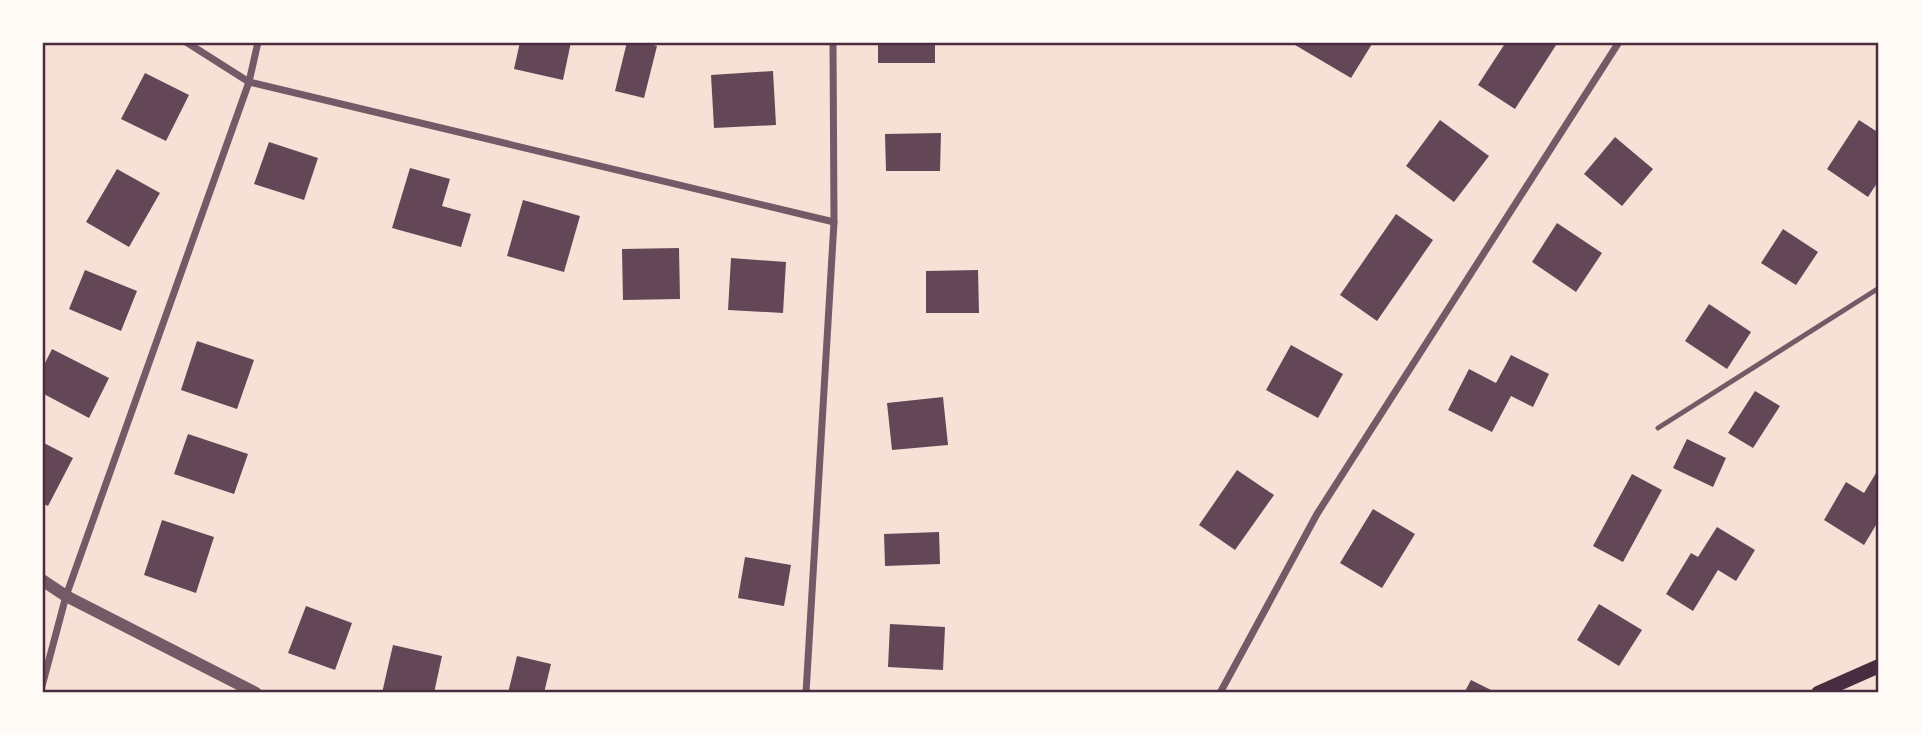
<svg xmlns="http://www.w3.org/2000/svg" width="1921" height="735" font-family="'Nunito Sans',sans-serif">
  <rect width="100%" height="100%" fill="#f7e1d7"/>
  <g fill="#644757">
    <polygon points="520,42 571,42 563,80 514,69"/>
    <polygon points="627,42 643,42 657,46 644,98 615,91"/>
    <rect x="878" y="42" width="57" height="21"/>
    <polygon points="1290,42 1369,42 1372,44 1351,78"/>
    <polygon points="1506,42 1558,42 1515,109 1478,85"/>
    <polygon points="773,71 776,125 714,128 711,75"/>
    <polygon points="145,73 189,95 166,141 121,119"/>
    <polygon points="1440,120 1489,156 1454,202 1406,166"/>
    <polygon points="1859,120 1879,133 1879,180 1868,197 1827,169"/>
    <polygon points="941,133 940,171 886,171 885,134"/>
    <polygon points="1615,137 1653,169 1622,206 1584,174"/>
    <polygon points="269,142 318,158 304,200 254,184"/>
    <polygon points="410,168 450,179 442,206 471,214 461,247 392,228"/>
    <polygon points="117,169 160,193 129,247 86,222"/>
    <polygon points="523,200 580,216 564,272 507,256"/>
    <polygon points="1396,214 1433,240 1377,321 1340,295"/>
    <polygon points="1557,223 1602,253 1576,292 1532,262"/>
    <polygon points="1783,229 1818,252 1796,285 1761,263"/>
    <polygon points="679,248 680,299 623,300 622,249"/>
    <polygon points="731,258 786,262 783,313 728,310"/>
    <polygon points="85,270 137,291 121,331 69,309"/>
    <polygon points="978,270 979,313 926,313 926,271"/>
    <polygon points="1709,304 1751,332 1727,369 1685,341"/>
    <polygon points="197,341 254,360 237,409 181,390"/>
    <polygon points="1291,345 1343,374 1318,418 1266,390"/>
    <polygon points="52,349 109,378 89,418 42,393 42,369"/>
    <polygon points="1511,355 1549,374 1533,407 1511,396 1492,432 1448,410 1469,369 1496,383"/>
    <polygon points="1755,391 1780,406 1753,448 1728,433"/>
    <polygon points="943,397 948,445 892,450 887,403"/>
    <polygon points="188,434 248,454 234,494 174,474"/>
    <polygon points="1687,439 1726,458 1713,487 1673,468"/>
    <polygon points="42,442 73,458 48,506 42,503"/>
    <polygon points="1879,468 1879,520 1864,545 1824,520 1846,482 1864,493"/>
    <polygon points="1237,470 1274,495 1235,550 1199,525"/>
    <polygon points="1632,474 1662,490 1623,562 1593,546"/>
    <polygon points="1373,509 1415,534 1382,588 1340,563"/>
    <polygon points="162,520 214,537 196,593 144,575"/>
    <polygon points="1717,527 1755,550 1736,581 1718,570 1693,611 1666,594 1691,553 1698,557"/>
    <polygon points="939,532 940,564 885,566 884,534"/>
    <polygon points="745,557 791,565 784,606 738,598"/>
    <polygon points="1599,604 1642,630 1619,666 1577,640"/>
    <polygon points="306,606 352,623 335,670 288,653"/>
    <polygon points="890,624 945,627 943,670 888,667"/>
    <polygon points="393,645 442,656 434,693 382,693"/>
    <polygon points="517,656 551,664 544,693 508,693"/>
    <polygon points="1471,680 1497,693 1464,693"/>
  </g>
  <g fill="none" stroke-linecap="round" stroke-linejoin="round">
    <polyline stroke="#755966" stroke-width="5" points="1658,428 1879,288"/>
    <g stroke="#755966" stroke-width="7">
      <polyline points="186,42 249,82 834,222"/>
      <polyline points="42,686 66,596 249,82 258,42"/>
      <polyline points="806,693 834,222 833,42"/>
      <polyline points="1220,693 1317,514 1619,42"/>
    </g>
    <polyline stroke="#755966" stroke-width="12" points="42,580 66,596 256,693"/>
    <polyline stroke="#4a2c40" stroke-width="14" points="1818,693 1879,666"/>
  </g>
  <rect width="1921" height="735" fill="none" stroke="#fffaf5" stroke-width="88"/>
  <rect x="44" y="44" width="1833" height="647" fill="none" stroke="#4a2c40" stroke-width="2.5"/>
</svg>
